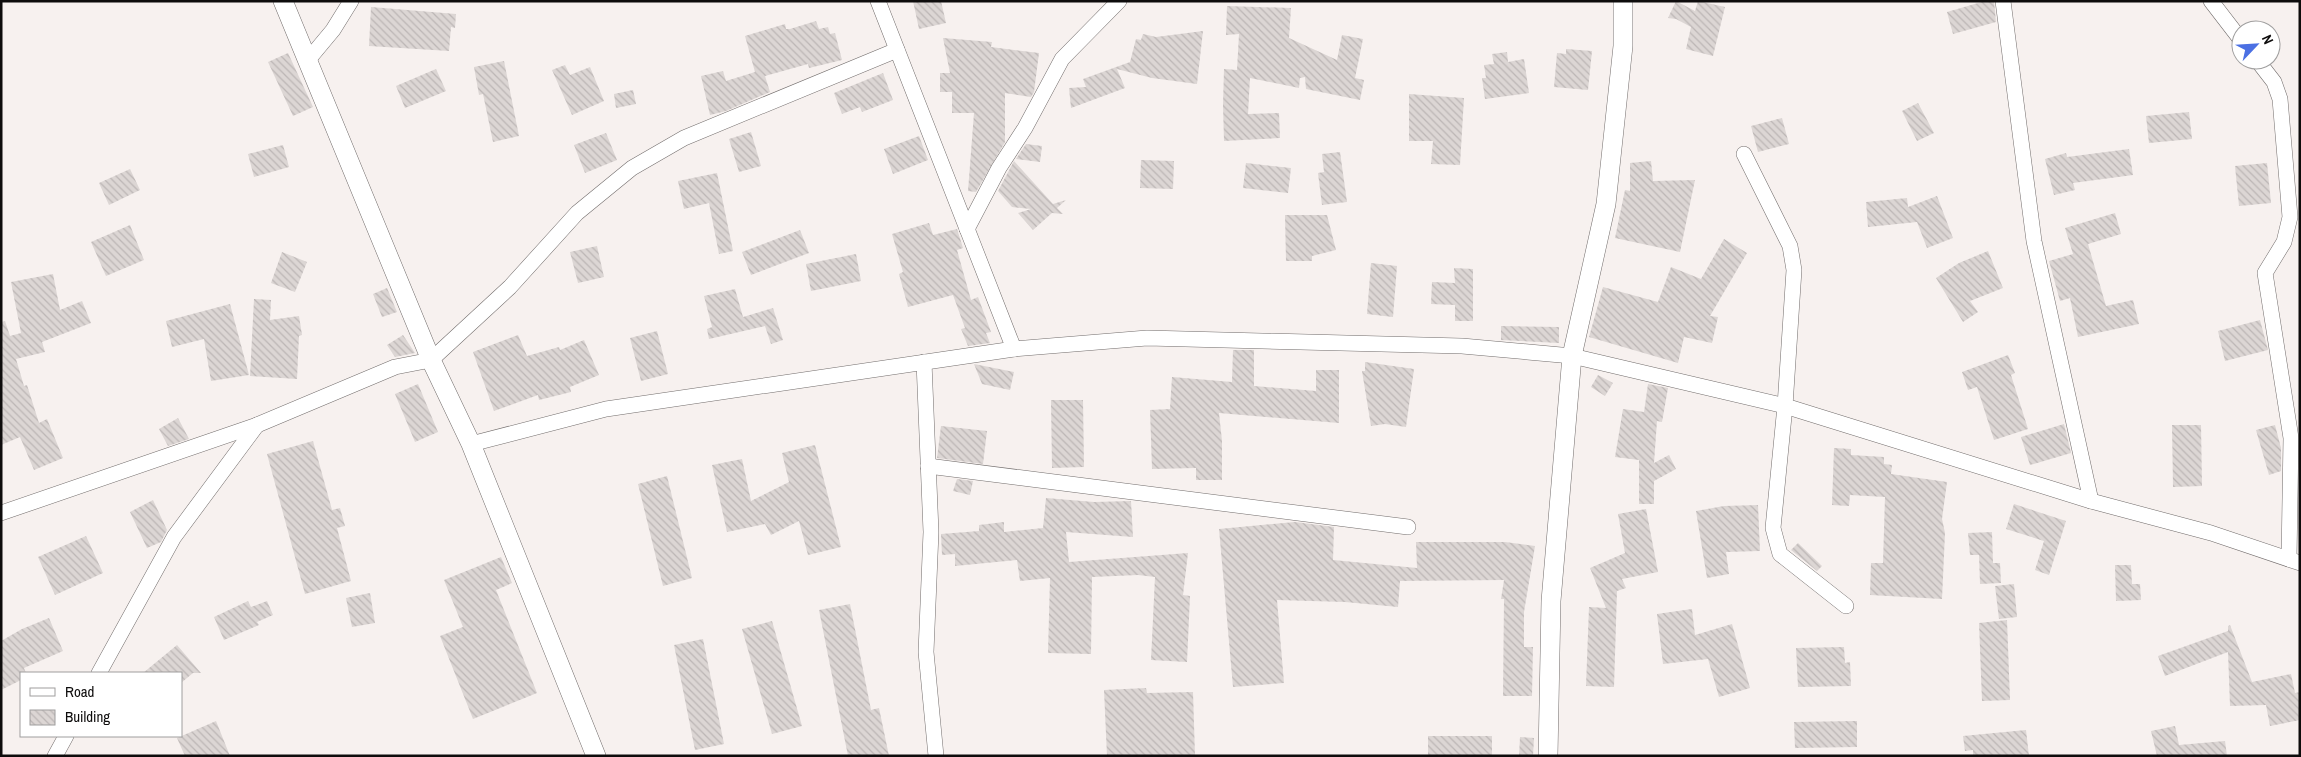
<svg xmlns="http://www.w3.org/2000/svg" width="2301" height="757" font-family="'Archivo Narrow',sans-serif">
  <defs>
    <pattern id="building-back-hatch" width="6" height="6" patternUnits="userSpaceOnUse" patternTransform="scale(1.25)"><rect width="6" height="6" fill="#dcd6d4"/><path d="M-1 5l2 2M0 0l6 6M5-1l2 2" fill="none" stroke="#bcb6b5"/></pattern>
  </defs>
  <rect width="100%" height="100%" fill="#f7f1ef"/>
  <g fill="url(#building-back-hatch)">
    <polygon points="913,1 941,1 946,23 919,29"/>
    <polygon points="1676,1 1695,11 1698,1 1725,7 1713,56 1686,49 1691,27 1676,19 1668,18"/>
    <polygon points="1985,1 1994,1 1996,22 1953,34 1947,12"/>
    <polygon points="1227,6 1291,8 1289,38 1337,60 1342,35 1363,39 1355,78 1364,80 1360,100 1306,89 1305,77 1300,78 1299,88 1250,78 1248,114 1279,113 1280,138 1224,141 1223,105 1224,69 1237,70 1239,34 1226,35"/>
    <polygon points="371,7 456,14 455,28 451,27 449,51 369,46"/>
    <polygon points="816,21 819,29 828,27 830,34 835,33 842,60 809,68 808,64 765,76 770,92 726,111 710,115 701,76 723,71 726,81 755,72 745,36 785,24 786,29 790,29"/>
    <polygon points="1203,31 1197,84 1152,78 1117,69 1125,88 1071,108 1069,88 1086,87 1083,79 1130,62 1136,39 1141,40 1143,34 1156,37"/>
    <polygon points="943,38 992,42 991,47 1039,53 1034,92 1031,97 1005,93 1005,142 976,192 968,191 974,113 952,113 952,92 940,92 940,73 950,73"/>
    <polygon points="1566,49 1592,51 1588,90 1554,87 1557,53 1566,54"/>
    <polygon points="1507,52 1508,62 1524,59 1529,93 1485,99 1482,78 1486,78 1484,65 1494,64 1492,54"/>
    <polygon points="288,53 313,107 293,116 268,62"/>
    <polygon points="504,61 519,136 493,142 483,94 479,95 474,67"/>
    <polygon points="565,65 570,75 590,67 604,101 572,115 552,70"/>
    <polygon points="436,69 446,91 405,108 396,86"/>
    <polygon points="883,73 893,100 862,112 860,107 842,114 834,93"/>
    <polygon points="633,90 636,104 616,108 614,94"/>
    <polygon points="1409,94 1464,98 1460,165 1431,164 1433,141 1409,141"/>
    <polygon points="1918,103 1934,133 1917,141 1902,111"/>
    <polygon points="2189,112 2192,139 2149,143 2146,116"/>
    <polygon points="1782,118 1789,144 1758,152 1751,126"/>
    <polygon points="751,132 761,166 739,172 729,139"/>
    <polygon points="606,133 617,160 585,173 574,145"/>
    <polygon points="919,136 928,160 893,174 884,149"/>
    <polygon points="1026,144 1042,146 1040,162 1016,159"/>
    <polygon points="283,145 289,167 254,177 248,154"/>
    <polygon points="2129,149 2133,175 2073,183 2075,190 2054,195 2045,159 2066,153 2067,157"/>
    <polygon points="1340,152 1347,202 1322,205 1318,173 1324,172 1322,154"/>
    <polygon points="1141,160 1174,161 1173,189 1140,188"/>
    <polygon points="1014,161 1053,204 1066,200 1057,208 1063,214 1052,213 1033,230 1018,213 1031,209 1012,207 998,191"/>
    <polygon points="1651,161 1653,181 1695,180 1680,252 1615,238 1625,190 1630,191 1630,163"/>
    <polygon points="1246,163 1291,168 1288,193 1243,188"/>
    <polygon points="2267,163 2271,203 2239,206 2235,166"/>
    <polygon points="130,169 140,190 109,205 99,183"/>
    <polygon points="717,173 733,251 719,254 709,203 684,209 678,181"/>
    <polygon points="1937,196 1953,238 1927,248 1917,222 1868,227 1866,202 1907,198 1908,207"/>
    <polygon points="2115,213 2121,234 2088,244 2106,306 2133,300 2139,324 2078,337 2070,298 2060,301 2049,261 2073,254 2065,228"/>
    <polygon points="1285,215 1327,215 1336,250 1312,256 1312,261 1286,261"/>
    <polygon points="929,223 933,235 957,229 963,248 957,250 971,300 978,297 991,332 986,333 990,343 968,346 961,329 965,328 953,295 908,307 899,274 903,272 892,234"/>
    <polygon points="130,225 144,260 106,276 91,242"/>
    <polygon points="800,230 809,253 751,275 742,252"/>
    <polygon points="1724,239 1747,253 1710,316 1718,317 1712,343 1684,337 1678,363 1589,337 1603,287 1658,302 1671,267 1701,279"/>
    <polygon points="597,246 604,277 578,283 570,252"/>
    <polygon points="1988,251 2003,288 1970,301 1978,312 1963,322 1936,278 1959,263"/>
    <polygon points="282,252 307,262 295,292 271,283"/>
    <polygon points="856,254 861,281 811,291 806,264"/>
    <polygon points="1371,263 1397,266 1393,317 1367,314"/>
    <polygon points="1454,268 1473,269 1473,321 1455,321 1455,305 1431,304 1432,282 1455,283"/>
    <polygon points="53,274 60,310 82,301 91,323 42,342 45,352 16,359 24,386 27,385 39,423 47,419 63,458 34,470 20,437 1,445 1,322 5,321 10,336 21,333 11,282"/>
    <polygon points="387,288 397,312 382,317 373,294"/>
    <polygon points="735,289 743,317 773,308 783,340 771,344 765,326 709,339 707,329 712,327 704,296"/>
    <polygon points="254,299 271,300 270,320 299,316 302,335 299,336 297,379 250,376"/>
    <polygon points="230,304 249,375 211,381 204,339 172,347 166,321"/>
    <polygon points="2260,320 2268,350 2225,361 2218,331"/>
    <polygon points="1501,326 1559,327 1559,343 1501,340"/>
    <polygon points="657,331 668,374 641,381 630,338"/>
    <polygon points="403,335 415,353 395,357 387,345"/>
    <polygon points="518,335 527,356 559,347 560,350 584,340 599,375 570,387 571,392 539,400 538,395 494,411 473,352"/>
    <polygon points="1233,350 1254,350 1254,386 1316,391 1316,370 1339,370 1339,423 1219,413 1222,441 1222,480 1196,480 1196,468 1152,469 1150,410 1170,409 1172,377 1232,382"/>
    <polygon points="2008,355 2015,373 2011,375 2028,429 1994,440 1977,387 1968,390 1962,372"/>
    <polygon points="1365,362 1414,369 1406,427 1385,424 1371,426 1362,371 1365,371"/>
    <polygon points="974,364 1014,372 1010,390 982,384"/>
    <polygon points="1598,375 1613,383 1605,396 1591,387"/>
    <polygon points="418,384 438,432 415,442 395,394"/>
    <polygon points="1648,384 1668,388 1662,422 1657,421 1654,463 1669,455 1676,469 1654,481 1654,504 1639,504 1639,460 1615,457 1623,409 1644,412"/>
    <polygon points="1051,400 1083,400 1084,467 1052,468"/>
    <polygon points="178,418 189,439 168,446 159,429"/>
    <polygon points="2064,424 2071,453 2030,465 2021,437"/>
    <polygon points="2172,425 2201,425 2202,486 2173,487"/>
    <polygon points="2275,425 2281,448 2281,471 2269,475 2256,430"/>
    <polygon points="941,426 987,431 983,464 937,458"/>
    <polygon points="313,441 332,510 340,508 345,526 337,528 351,581 305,594 267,454"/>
    <polygon points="815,445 841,547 808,555 799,521 771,535 765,524 727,532 712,465 742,459 751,501 789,482 782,453"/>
    <polygon points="1834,448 1851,449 1851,455 1884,457 1884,464 1892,465 1891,474 1947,482 1942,519 1945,533 1942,599 1870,595 1871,563 1883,563 1885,497 1850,495 1849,506 1832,505"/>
    <polygon points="667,476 692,578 663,586 638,484"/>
    <polygon points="957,479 973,481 970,495 953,491"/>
    <polygon points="1046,498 1094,502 1131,501 1133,537 1066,532 1069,562 1188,553 1183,595 1190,596 1187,662 1151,660 1155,577 1138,575 1092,577 1091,654 1048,653 1050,578 1020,581 1017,560 955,566 955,554 942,555 941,534 979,531 979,525 1004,522 1004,532 1043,528"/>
    <polygon points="153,500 167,530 161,542 147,548 130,512"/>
    <polygon points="2014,504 2066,521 2049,575 2035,570 2044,541 2006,529"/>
    <polygon points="1758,505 1760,551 1726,552 1729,574 1707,578 1696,511 1724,506"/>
    <polygon points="1646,509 1658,572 1622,579 1626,588 1617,591 1614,687 1586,686 1589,607 1606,608 1590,568 1625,553 1618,514"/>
    <polygon points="1295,522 1334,527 1333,560 1417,568 1416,542 1505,542 1535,546 1524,612 1524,647 1533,647 1532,696 1503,696 1504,599 1501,599 1504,580 1400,581 1398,607 1345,602 1277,600 1284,683 1233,687 1219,529"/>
    <polygon points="1992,532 1993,563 2000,563 2001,583 1980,584 1979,555 1970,555 1968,533"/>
    <polygon points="86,536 103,573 55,595 38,557"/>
    <polygon points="1798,543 1822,566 1817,571 1791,550"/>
    <polygon points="501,557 512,583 496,590 537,693 473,719 440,636 463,627 444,580"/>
    <polygon points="2115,565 2131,565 2132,584 2140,584 2141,600 2116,601"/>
    <polygon points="2014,584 2017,617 1999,619 1995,586"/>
    <polygon points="370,593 375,623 352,627 346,598"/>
    <polygon points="248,601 251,607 267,601 273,615 257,622 259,625 224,640 214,617"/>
    <polygon points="850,604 871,710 879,708 889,756 848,756 819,610"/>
    <polygon points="1692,609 1695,635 1732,624 1750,688 1719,697 1708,659 1663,664 1657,614"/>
    <polygon points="49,618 63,651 24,668 26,673 21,673 21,680 1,690 1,641 22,629"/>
    <polygon points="2007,620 2010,700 1982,701 1979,623"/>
    <polygon points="772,621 802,726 772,734 742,629"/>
    <polygon points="2230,625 2252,682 2291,674 2295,693 2300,692 2300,720 2270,726 2266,705 2230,706 2228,652 2165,676 2158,656 2228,631 2228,626"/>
    <polygon points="703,639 724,744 695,750 674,645"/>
    <polygon points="177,645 201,673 193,673 181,683 181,673 143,673"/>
    <polygon points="1844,647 1845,663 1850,662 1851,686 1798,687 1796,648"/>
    <polygon points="1146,688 1147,693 1193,692 1195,756 1107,756 1104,690"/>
    <polygon points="216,721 230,756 185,756 177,738"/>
    <polygon points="1857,721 1857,747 1795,748 1794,722"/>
    <polygon points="2175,726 2179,745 2225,741 2227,756 2157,756 2151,731"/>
    <polygon points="2026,730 2029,756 1973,756 1973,750 1965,751 1963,736"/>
    <rect x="1428" y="736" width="64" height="20"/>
    <polygon points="1520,737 1534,738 1533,756 1519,756"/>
  </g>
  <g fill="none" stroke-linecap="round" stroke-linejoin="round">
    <g stroke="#726d6c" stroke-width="16">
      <g id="minor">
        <polyline points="878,1 1014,349"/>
        <polyline points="2003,1 2034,241 2091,501"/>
        <polyline points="2211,1 2241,40"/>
        <polyline points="308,60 333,30 351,1"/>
        <polyline points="2257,60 2274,82 2280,99 2290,217 2284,242 2265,273 2291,438 2289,559"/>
        <polyline points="1744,154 1790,246 1794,270 1785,406 1773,528 1780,554 1846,606"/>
        <polyline points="967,229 999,168 1025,128 1062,59 1119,1"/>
        <polyline points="924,362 931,532 926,652 936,756"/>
        <polyline points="471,444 606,409 1014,349 1147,338 1462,346 1572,356 1785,406 2091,501 2211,533 2300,563"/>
        <polyline points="928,466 1408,527"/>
        <polyline points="1,513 257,425 395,367 431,360 510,287 577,213 632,168 684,138 897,50"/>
        <polyline points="99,673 174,537 257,425"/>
        <polyline points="55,756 66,736"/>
      </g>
    </g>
    <g stroke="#726d6c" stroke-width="20">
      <g id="tertiary">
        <polyline points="283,1 431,360 471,444 596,756"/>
        <polyline points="1548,756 1551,601 1572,356 1606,204 1623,46 1623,1"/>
      </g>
    </g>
    <use href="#minor" stroke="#fff" stroke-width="15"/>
    <use href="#tertiary" stroke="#fff" stroke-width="19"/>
  </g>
  <rect width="2301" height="757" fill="none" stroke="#0e0c0c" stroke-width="5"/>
  <rect x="20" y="672" width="162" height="65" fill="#ffffff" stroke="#9f9e9e"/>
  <rect x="30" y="688" width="25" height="8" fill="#ffffff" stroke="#9f9e9e"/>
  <text x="65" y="697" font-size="15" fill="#0e0c0c">Road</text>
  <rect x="30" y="710" width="25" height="15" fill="url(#building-back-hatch)" stroke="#9f9e9e"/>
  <text x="65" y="722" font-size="15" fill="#0e0c0c">Building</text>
  <g transform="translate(2256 45) rotate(65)"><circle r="24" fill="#ffffff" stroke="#9f9e9e"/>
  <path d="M0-4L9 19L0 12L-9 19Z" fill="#4b70e3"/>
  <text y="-8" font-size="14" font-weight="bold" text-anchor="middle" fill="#0e0c0c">N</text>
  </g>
</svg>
